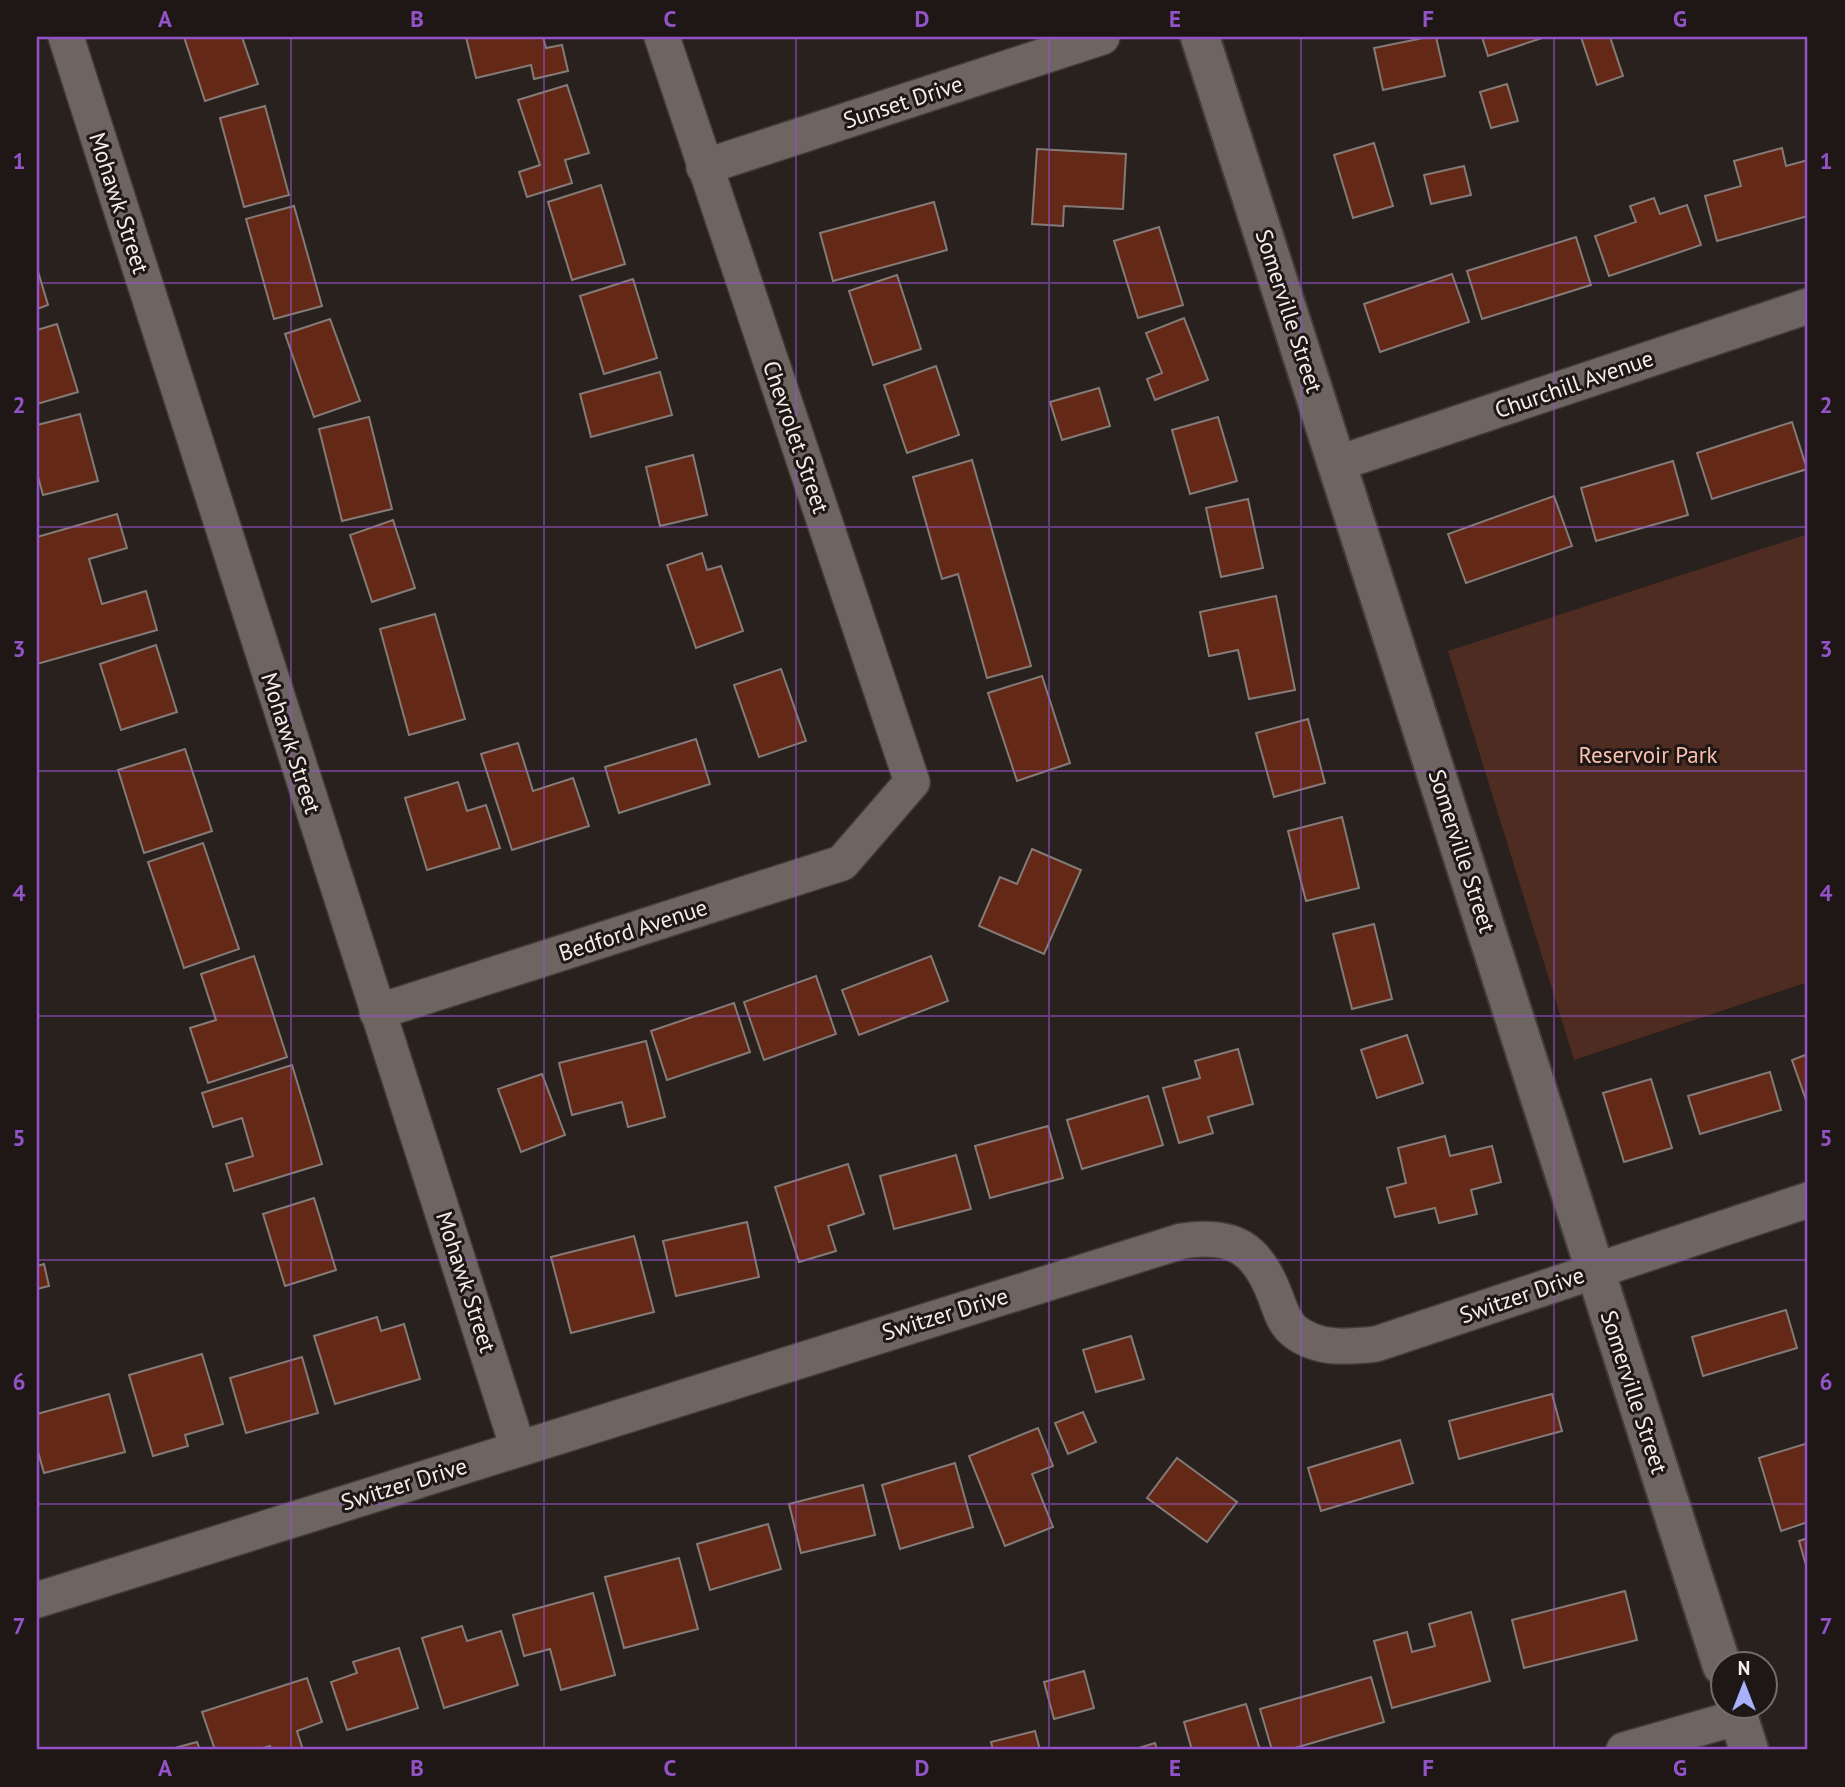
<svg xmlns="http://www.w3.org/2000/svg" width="1845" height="1787" font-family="'PT Sans',sans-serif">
  <rect width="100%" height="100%" fill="#28211e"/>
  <polygon fill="#4e2c21" points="1808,534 1808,982 1574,1060 1448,651"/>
  <g fill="#632916" stroke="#847b78" stroke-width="2">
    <polygon points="184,37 242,37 258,84 205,101"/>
    <polygon points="466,37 543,37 546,48 562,45 568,71 534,79 531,65 476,78"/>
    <polygon points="1428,37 1436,37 1445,76 1383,90 1374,48"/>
    <polygon points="1482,37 1545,37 1488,56"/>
    <polygon points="1581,37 1610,37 1623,76 1597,85"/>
    <polygon points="1507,84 1518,121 1491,128 1480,92"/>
    <polygon points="567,85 589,153 565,160 572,183 527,197 519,172 540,165 518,100"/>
    <polygon points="265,106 289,195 244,207 220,118"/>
    <polygon points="1374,143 1393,206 1353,218 1334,155"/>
    <polygon points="1782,148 1786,166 1808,160 1808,216 1717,241 1705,196 1741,186 1734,161"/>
    <polygon points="1037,149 1126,154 1123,209 1064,206 1063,226 1032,224"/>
    <polygon points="1464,166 1471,195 1431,204 1424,175"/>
    <polygon points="601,185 625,264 572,280 548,202"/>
    <polygon points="1654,198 1660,214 1687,205 1701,245 1609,276 1595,236 1636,222 1630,206"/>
    <polygon points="934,202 947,250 833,281 820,233"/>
    <polygon points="294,206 322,306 274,319 246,219"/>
    <polygon points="1159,227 1183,305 1138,318 1114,241"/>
    <polygon points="1576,237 1591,285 1482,319 1467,271"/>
    <polygon points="37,268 48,305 37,309"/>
    <polygon points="1452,274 1469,322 1380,352 1364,304"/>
    <polygon points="897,275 921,349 873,365 849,291"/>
    <polygon points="633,279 657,358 604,374 580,296"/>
    <polygon points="1184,318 1208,380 1155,400 1147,379 1162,373 1146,333"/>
    <polygon points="330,319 360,401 314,417 285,334"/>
    <polygon points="57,324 78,392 37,404 37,330"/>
    <polygon points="936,366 959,435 907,453 884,385"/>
    <polygon points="660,372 672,415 591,437 580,394"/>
    <polygon points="1099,388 1110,426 1062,440 1050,402"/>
    <polygon points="80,414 98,481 43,495 37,473 37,425"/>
    <polygon points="369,417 392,509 342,521 319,429"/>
    <polygon points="1218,417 1237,481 1190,494 1172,430"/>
    <polygon points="1792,422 1807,469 1712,499 1697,453"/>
    <polygon points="693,455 707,515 660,526 646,467"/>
    <polygon points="972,460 1031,666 987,678 958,574 942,579 913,477"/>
    <polygon points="1673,461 1688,515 1596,541 1581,488"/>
    <polygon points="1554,496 1572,546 1466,583 1448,534"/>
    <polygon points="1248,499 1263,568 1221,577 1206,508"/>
    <polygon points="117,514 127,548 89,559 102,604 146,591 157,630 37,664 37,537"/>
    <polygon points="393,520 415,588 372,602 350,535"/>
    <polygon points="702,553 707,570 721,566 743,631 696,648 667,565"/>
    <polygon points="1276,596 1295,690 1249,699 1238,650 1209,656 1200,612"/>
    <polygon points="435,614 465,719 409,735 380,629"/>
    <polygon points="156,645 177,712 121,730 100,664"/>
    <polygon points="781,669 806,741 759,757 734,685"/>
    <polygon points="1042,676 1070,763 1017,781 988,693"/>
    <polygon points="1308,719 1325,783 1274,797 1256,733"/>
    <polygon points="696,739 710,784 619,813 605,767"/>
    <polygon points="518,743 533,791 573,778 589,826 512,850 481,754"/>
    <polygon points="185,749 212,831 144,853 118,770"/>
    <polygon points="458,782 467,811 486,805 500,848 427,870 405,798"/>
    <polygon points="1342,817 1359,888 1306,901 1288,831"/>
    <polygon points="203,843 239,949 184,968 148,862"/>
    <polygon points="1032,849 1081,870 1044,954 979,926 1000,877 1017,884"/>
    <polygon points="1374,924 1392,999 1352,1009 1333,934"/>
    <polygon points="254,956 287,1057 208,1083 190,1028 216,1020 201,974"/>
    <polygon points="931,956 948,1001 859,1035 842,990"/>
    <polygon points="816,976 836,1034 764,1060 744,1002"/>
    <polygon points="734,1003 750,1052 667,1080 651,1031"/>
    <polygon points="1407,1035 1423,1083 1377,1098 1361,1050"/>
    <polygon points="646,1041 665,1117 628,1127 622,1102 572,1115 559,1063"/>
    <polygon points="1238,1049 1253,1104 1208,1117 1213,1133 1179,1143 1163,1088 1200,1078 1195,1061"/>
    <polygon points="1808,1054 1808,1100 1806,1100 1792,1060"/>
    <polygon points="292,1065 322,1164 234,1191 226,1164 253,1156 242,1118 213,1127 202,1093"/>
    <polygon points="1770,1072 1781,1110 1700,1134 1688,1096"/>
    <polygon points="542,1074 565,1135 521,1152 498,1089"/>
    <polygon points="1651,1079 1672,1148 1624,1162 1603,1093"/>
    <polygon points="1148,1096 1163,1145 1082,1169 1067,1120"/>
    <polygon points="1048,1126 1063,1178 990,1198 975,1146"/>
    <polygon points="1445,1136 1450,1156 1492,1146 1501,1182 1471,1190 1477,1214 1439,1223 1435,1208 1395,1217 1387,1188 1406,1183 1398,1148"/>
    <polygon points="956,1155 971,1209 894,1229 880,1176"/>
    <polygon points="848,1164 864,1214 828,1226 836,1251 799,1262 775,1187"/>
    <polygon points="314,1198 336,1270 285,1286 263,1214"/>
    <polygon points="747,1222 759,1277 676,1296 663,1241"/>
    <polygon points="634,1236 654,1312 571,1333 551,1257"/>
    <polygon points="44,1264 49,1286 37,1289 37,1266"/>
    <polygon points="1786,1310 1797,1348 1703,1376 1692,1337"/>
    <polygon points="377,1317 381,1331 404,1324 420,1379 335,1404 314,1336"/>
    <polygon points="1131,1336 1144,1379 1096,1392 1083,1350"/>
    <polygon points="202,1354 223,1424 185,1435 188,1446 153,1456 129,1375"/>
    <polygon points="302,1357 318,1413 246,1433 230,1378"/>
    <polygon points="109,1394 125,1452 44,1473 37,1448 37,1414"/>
    <polygon points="1552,1394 1562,1431 1459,1459 1449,1421"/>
    <polygon points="1083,1412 1096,1442 1068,1454 1055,1423"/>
    <polygon points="1038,1428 1053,1466 1032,1474 1053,1527 1005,1546 969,1456"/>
    <polygon points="1400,1440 1413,1483 1321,1511 1308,1468"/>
    <polygon points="1808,1443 1808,1522 1781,1531 1759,1458"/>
    <polygon points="1177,1458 1237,1502 1207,1542 1147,1498"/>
    <polygon points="955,1463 973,1527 900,1549 882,1485"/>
    <polygon points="863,1485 875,1535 801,1553 789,1504"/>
    <polygon points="768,1524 781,1569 710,1590 697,1544"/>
    <polygon points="1808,1538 1808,1572 1799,1541"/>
    <polygon points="679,1558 698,1629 624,1648 605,1577"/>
    <polygon points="1625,1591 1637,1640 1524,1668 1512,1620"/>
    <polygon points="593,1593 615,1675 561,1690 550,1649 524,1656 513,1615"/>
    <polygon points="1471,1612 1490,1681 1392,1708 1374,1641 1407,1632 1412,1652 1435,1646 1429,1624"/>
    <polygon points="462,1626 467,1641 501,1631 518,1685 444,1708 422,1638"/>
    <polygon points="399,1648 418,1708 347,1730 331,1682 357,1673 353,1662"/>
    <polygon points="1084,1671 1094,1708 1054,1719 1044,1682"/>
    <polygon points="1371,1677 1384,1722 1288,1750 1272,1750 1260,1709"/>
    <polygon points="307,1678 322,1722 297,1731 303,1750 271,1750 270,1746 256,1750 215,1750 202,1712"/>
    <polygon points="1246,1704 1260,1750 1192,1750 1184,1722"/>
    <polygon points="1035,1731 1040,1750 993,1750 991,1742"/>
    <polygon points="197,1742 200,1750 167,1750"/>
    <polygon points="1155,1743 1157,1750 1132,1750"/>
  </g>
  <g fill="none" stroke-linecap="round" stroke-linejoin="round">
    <g stroke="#433c3a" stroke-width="38">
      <g id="minor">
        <polyline points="66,37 518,1448"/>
        <polyline points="704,167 1102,37"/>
        <polyline points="1339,463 1808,306"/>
        <polyline points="377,1012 842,863 912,782 662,37"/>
        <path d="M37,1600l1145,-359c53,-8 76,8 94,57 4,11 8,25 18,33 24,19 53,16 82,13l432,-144"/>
        <polyline points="1624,1750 1739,1717"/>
      </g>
    </g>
    <g stroke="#433c3a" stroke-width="42">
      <g id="tertiary">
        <polyline points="1200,37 1722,1666"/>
        <polyline points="1735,1706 1749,1750"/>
      </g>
    </g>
    <use href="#minor" stroke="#6e6562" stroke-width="35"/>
    <use href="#tertiary" stroke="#6e6562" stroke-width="38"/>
  </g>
  <path fill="none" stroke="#9353c8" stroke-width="2" stroke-opacity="0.55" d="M291,37v1713M544,37v1713M796,37v1713M1049,37v1713M1301,37v1713M1554,37v1713M37,283h1771M37,527h1771M37,771h1771M37,1016h1771M37,1260h1771M37,1504h1771"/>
  <g text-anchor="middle" stroke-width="6" stroke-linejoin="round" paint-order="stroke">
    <g font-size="23" fill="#f3eeec" stroke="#1f1715">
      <text transform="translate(903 102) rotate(-18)" y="8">Sunset Drive</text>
      <text transform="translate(119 203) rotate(72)" y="8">Mohawk Street</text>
      <text transform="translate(1289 311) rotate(72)" y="8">Somerville Street</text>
      <text transform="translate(1574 384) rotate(-19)" y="8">Churchill Avenue</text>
      <text transform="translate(796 437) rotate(71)" y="8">Chevrolet Street</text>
      <text transform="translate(291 743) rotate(72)" y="8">Mohawk Street</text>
      <text transform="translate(1462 851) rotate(72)" y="8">Somerville Street</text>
      <text transform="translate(633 930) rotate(-18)" y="8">Bedford Avenue</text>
      <text transform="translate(466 1282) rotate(72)" y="8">Mohawk Street</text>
      <text transform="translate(1522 1295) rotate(-19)" y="8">Switzer Drive</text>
      <text transform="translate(945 1314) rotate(-17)" y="8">Switzer Drive</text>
      <text transform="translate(1634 1392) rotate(72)" y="8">Somerville Street</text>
      <text transform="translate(404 1484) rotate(-17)" y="8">Switzer Drive</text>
    </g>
    <g font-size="23" fill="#fbc1af" stroke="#1f1715">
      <text x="1648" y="763">Reservoir Park</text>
    </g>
  </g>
  <rect width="1845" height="1787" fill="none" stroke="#1f1715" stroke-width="77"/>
  <g transform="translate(1744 1685)"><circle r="33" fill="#1f1715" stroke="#746d6b" stroke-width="2"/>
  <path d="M0-5L12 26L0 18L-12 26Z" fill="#a7b1fc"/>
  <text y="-10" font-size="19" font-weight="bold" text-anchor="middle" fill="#f3eeec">N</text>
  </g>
  <rect x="38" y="38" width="1768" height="1710" fill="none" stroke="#9353c8" stroke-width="2.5"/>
  <g font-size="23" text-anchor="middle" font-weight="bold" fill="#9353c8">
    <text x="165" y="27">A</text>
    <text x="417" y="27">B</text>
    <text x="670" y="27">C</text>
    <text x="922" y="27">D</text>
    <text x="1175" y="27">E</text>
    <text x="1428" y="27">F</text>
    <text x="1680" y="27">G</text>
    <text x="19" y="169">1</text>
    <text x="1826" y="169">1</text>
    <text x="19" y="413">2</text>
    <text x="1826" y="413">2</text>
    <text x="19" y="657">3</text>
    <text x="1826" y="657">3</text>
    <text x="19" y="901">4</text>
    <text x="1826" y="901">4</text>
    <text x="19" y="1146">5</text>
    <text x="1826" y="1146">5</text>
    <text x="19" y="1390">6</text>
    <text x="1826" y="1390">6</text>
    <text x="19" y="1634">7</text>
    <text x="1826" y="1634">7</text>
    <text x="165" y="1776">A</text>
    <text x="417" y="1776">B</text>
    <text x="670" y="1776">C</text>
    <text x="922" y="1776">D</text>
    <text x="1175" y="1776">E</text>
    <text x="1428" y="1776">F</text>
    <text x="1680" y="1776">G</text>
  </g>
</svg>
